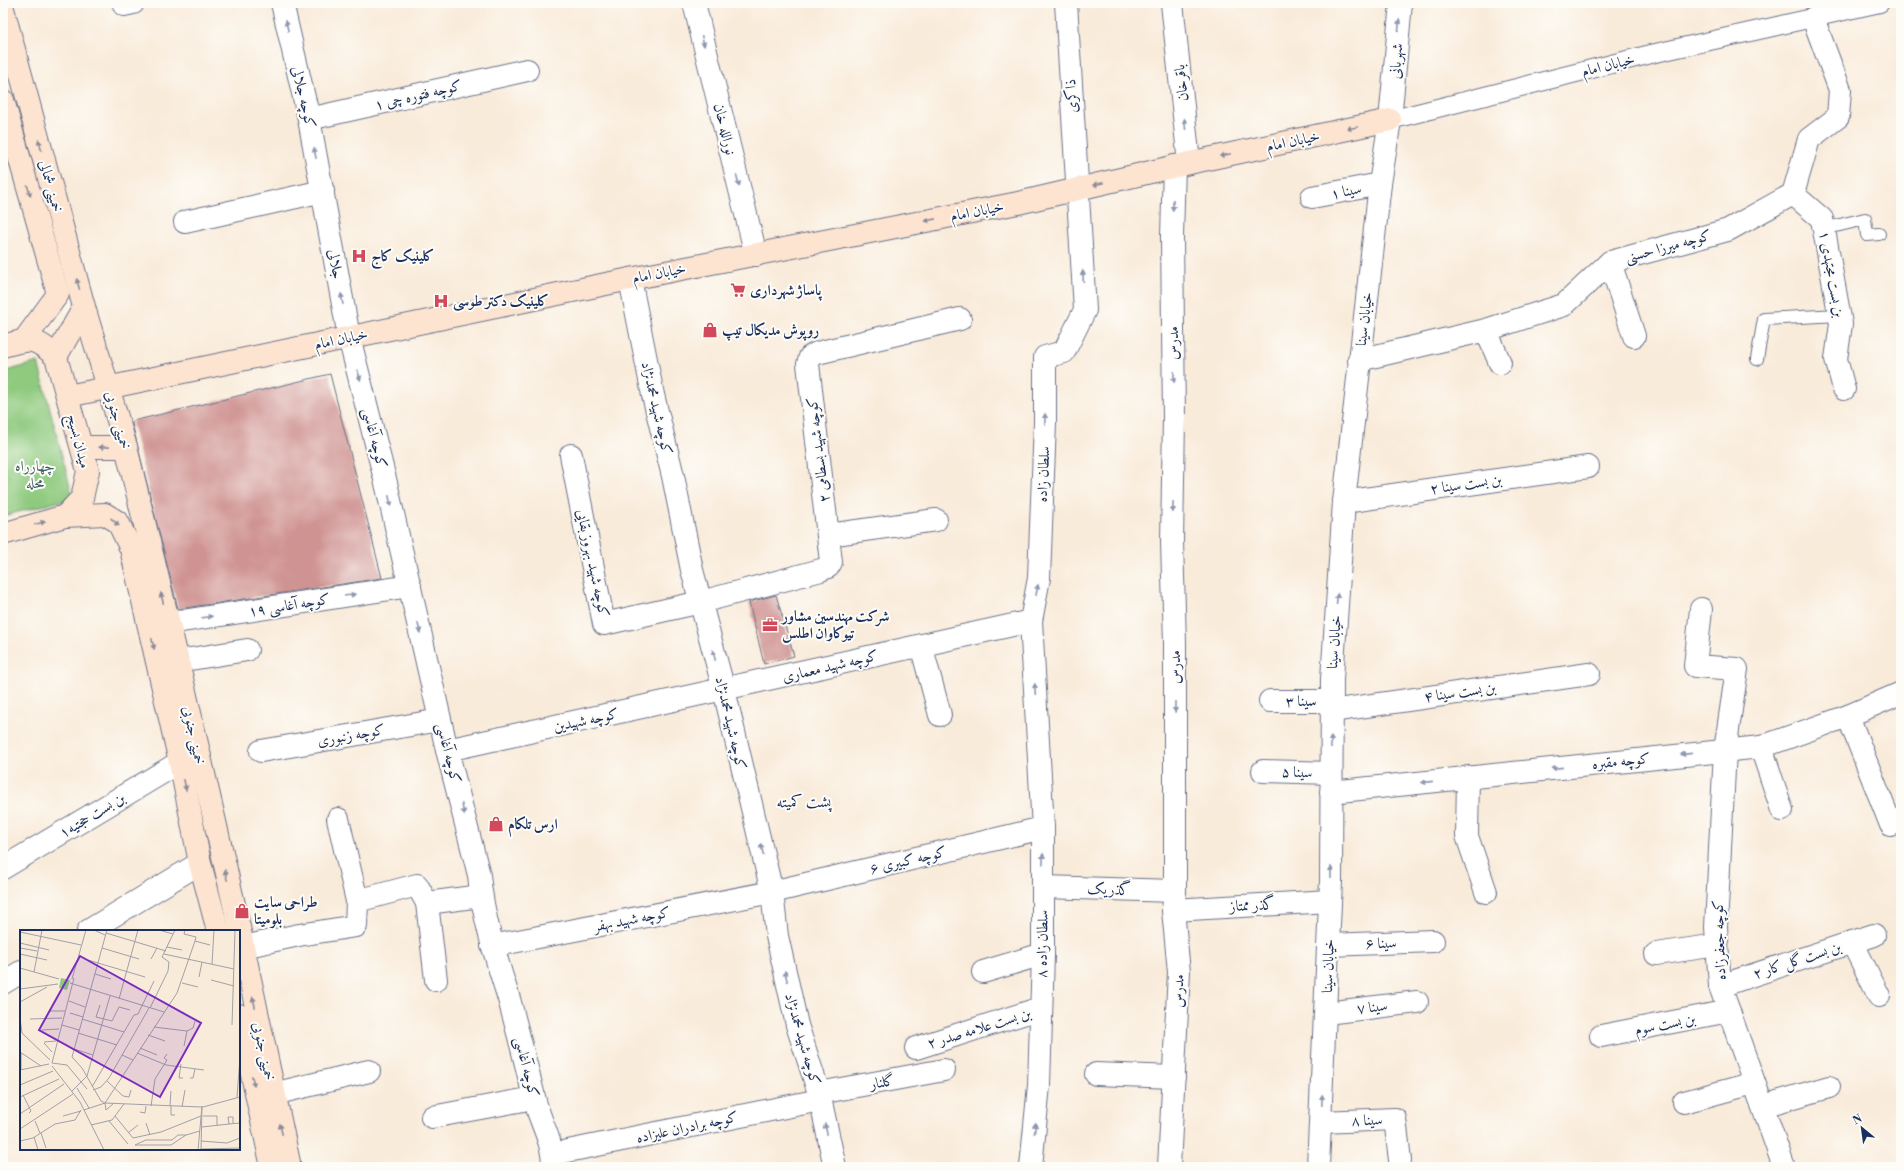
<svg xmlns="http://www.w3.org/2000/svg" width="1904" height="1170" font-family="'Libre Bodoni',Amiri,serif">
  <rect width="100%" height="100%" fill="#fdfcf7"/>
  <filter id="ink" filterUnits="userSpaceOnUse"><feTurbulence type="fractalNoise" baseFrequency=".025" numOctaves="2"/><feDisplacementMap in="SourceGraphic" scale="8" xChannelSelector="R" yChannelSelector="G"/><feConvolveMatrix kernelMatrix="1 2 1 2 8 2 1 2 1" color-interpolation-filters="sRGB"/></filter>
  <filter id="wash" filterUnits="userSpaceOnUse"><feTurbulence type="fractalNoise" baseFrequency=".012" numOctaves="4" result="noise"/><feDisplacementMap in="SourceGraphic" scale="16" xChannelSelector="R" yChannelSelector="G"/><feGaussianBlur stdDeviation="0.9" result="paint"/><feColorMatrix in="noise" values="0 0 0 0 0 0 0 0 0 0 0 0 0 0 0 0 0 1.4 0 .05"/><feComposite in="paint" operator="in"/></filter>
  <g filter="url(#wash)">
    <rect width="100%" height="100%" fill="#f9ebda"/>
    <polygon fill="#8fca7f" stroke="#557c6e" points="38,362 73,498 3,516 3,372"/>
    <g id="blocks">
      <g fill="#cf9392">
        <polygon points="330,374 382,578 178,609 132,423 133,421"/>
        <polygon points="776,595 794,656 764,664 749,602"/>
      </g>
    </g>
  </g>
  <g filter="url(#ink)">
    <use href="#blocks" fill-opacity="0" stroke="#697189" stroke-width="1"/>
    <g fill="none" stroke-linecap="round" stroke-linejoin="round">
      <g stroke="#697189" stroke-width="14">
        <g id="service">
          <polyline points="1823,229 1865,219 1867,235 1879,234"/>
          <polyline points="1757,359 1764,319 1839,315"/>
        </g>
      </g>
      <g stroke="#697189" stroke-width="20">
        <polyline id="pedestrian" points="1390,120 1651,54 1880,3"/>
      </g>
      <g stroke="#697189" stroke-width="24">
        <g id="minor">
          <path d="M282,3l27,116 40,218 37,146 61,267 32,125c4,43 17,83 30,124 9,33 17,65 25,98 5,24 20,45 19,70"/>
          <polyline points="694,3 756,255"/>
          <polyline points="1172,3 1189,163"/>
          <polyline points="124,5 133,3"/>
          <polyline points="309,119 527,70"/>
          <polyline points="1390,120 1401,3"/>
          <polyline points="1793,194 1822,219 1841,324 1836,359 1844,389"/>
          <polyline points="1312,197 1380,184"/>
          <polyline points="185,222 323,191"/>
          <polyline points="1610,262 1634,336"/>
          <polyline points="630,279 653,395 673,476 692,570 724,690 772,892 777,936 797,1025 819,1093 835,1167"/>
          <polyline points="1486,330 1500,363"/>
          <polyline points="1359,360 1486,330 1564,305 1610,262 1728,230 1793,194 1809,139 1838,117 1840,90 1813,18"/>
          <polyline points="571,455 604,624 701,602 821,570 828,567 831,562 808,364 810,357 817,353 960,319"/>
          <polyline points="1344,502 1588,467"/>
          <polyline points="828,535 936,520"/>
          <polyline points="1701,609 1695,666 1737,669 1725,750 1716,927 1720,986 1784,1167"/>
          <polyline points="169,623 410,586"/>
          <polyline points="921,645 940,715"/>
          <polyline points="178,661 247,650"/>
          <polyline points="1270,701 1331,701"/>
          <polyline points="1331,711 1589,674"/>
          <polyline points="1848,716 1891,825"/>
          <polyline points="1761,747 1782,810"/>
          <polyline points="447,750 1031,621"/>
          <polyline points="261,751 440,720"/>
          <polyline points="1263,771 1331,773"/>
          <polyline points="1468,777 1467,836 1486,892"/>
          <polyline points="1331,792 1761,747 1848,716 1901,693"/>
          <polyline points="338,819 357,901"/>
          <polyline points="3,868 180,762"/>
          <polyline points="1043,887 1175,891"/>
          <polyline points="427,903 436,980"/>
          <polyline points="1173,910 1330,901"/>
          <polyline points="88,931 200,863"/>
          <polyline points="1852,942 1879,996"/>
          <polyline points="1329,945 1433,941"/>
          <polyline points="492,946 772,892 1043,828"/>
          <polyline points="243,947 299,935 356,926 357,901 417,885 427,903 481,896"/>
          <polyline points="1656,954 1717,945"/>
          <polyline points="983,972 1043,954"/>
          <polyline points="3,983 21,972"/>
          <polyline points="1720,986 1874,935"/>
          <polyline points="1326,1013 1417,1002"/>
          <polyline points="1601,1036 1729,1011"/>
          <polyline points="916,1048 1041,1008"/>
          <polyline points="1096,1074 1174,1077"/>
          <polyline points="819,1093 944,1070"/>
          <polyline points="273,1094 369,1071"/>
          <polyline points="1684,1102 1754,1083"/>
          <polyline points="1763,1106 1829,1087"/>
          <polyline points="432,1117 534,1098"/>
          <polyline points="1321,1122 1395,1119 1400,1160"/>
          <polyline points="553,1154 820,1100"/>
          <polyline points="1031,1167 1039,1085 1043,954 1043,828 1031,621 1039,578 1045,423 1045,357 1064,352 1085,310 1066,3"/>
          <polyline points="1169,1167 1179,972 1173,910 1175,891 1175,643 1172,542 1174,418 1172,236 1174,166"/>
        </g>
      </g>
      <g stroke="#697189" stroke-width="24">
        <polyline id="tertiary" points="1318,1167 1331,881 1332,679 1344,502 1380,184 1390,120"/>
      </g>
      <g stroke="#697189" stroke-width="24">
        <g id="secondary">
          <polyline points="3,9 84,307 56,357"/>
          <polyline points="3,100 58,294 25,339"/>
          <polyline points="84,307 126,447 178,661 236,913 290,1167"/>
          <path d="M3,346c27,-8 32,-9 53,11l32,114 -6,27 -17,18 -62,18"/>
          <polyline points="68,396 630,279 1018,203 1189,163 1390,120"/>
          <polyline points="82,447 126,447"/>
          <polyline points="65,516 105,514 118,522 131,549 180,762 200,863 218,931"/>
          <polyline points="239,1015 272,1167"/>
        </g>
      </g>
      <use href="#service" stroke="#fff" stroke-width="12"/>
      <use href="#pedestrian" stroke="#fff" stroke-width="18"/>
      <use href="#minor" stroke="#fff" stroke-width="22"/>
      <use href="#tertiary" stroke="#fff" stroke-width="22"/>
      <use href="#secondary" stroke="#fde4d1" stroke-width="22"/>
    </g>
    <defs><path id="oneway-solid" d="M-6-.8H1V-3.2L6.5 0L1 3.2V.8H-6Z"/></defs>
    <g fill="#8d97ae">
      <use href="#oneway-solid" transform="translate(1399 25) rotate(-85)"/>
      <use href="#oneway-solid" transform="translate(287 26) rotate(-103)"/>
      <use href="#oneway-solid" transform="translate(703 41) rotate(76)"/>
      <use href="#oneway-solid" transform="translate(1185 124) rotate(-96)"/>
      <use href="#oneway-solid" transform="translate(315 153) rotate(-101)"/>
      <use href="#oneway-solid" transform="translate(738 181) rotate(76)"/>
      <use href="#oneway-solid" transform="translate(1173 205) rotate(92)"/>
      <use href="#oneway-solid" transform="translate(1083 276) rotate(-93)"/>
      <use href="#oneway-solid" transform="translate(342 299) rotate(-100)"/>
      <use href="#oneway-solid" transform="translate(359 375) rotate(75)"/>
      <use href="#oneway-solid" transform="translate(1174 377) rotate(90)"/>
      <use href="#oneway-solid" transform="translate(1045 419) rotate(-89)"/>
      <use href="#oneway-solid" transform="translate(390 501) rotate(77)"/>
      <use href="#oneway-solid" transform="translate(1173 507) rotate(91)"/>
      <use href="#oneway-solid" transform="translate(1037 590) rotate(-79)"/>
      <use href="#oneway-solid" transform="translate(350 595) rotate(-9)"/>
      <use href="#oneway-solid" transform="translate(1337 599) rotate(-86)"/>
      <use href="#oneway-solid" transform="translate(207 617) rotate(-9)"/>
      <use href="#oneway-solid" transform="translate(419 628) rotate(77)"/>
      <use href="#oneway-solid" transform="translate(714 655) rotate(-104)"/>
      <use href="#oneway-solid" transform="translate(1035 689) rotate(-93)"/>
      <use href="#oneway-solid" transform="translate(1175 707) rotate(90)"/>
      <use href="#oneway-solid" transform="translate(1331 742) rotate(-90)"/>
      <use href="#oneway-solid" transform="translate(1686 754) rotate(174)"/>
      <use href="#oneway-solid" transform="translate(1557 768) rotate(174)"/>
      <use href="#oneway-solid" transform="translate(1427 782) rotate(174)"/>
      <use href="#oneway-solid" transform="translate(463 809) rotate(76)"/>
      <use href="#oneway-solid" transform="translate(762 849) rotate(-103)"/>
      <use href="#oneway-solid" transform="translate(1043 859) rotate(-90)"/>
      <use href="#oneway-solid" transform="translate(1331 872) rotate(-90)"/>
      <use href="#oneway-solid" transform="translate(786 976) rotate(-103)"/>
      <use href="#oneway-solid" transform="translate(1322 1100) rotate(-88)"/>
      <use href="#oneway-solid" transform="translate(1035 1128) rotate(-84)"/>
      <use href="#oneway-solid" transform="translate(826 1129) rotate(-102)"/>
    </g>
    <g fill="#8c8a98">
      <use href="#oneway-solid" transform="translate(1352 128) rotate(168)"/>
      <use href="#oneway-solid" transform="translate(40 145) rotate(-105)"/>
      <use href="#oneway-solid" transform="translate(1225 155) rotate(168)"/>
      <use href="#oneway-solid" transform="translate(1098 184) rotate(167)"/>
      <use href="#oneway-solid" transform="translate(29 191) rotate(74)"/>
      <use href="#oneway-solid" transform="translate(930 220) rotate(169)"/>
      <use href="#oneway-solid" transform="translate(78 284) rotate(-105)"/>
      <use href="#oneway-solid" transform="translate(104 447) rotate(-179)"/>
      <use href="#oneway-solid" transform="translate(115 522) rotate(43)"/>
      <use href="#oneway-solid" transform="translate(40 523) rotate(-16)"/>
      <use href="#oneway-solid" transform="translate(162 598) rotate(-104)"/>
      <use href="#oneway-solid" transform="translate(153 644) rotate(77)"/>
      <use href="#oneway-solid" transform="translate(185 785) rotate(79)"/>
      <use href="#oneway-solid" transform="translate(226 875) rotate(-103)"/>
      <use href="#oneway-solid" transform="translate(254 1002) rotate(-102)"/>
      <use href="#oneway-solid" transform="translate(253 1081) rotate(78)"/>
      <use href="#oneway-solid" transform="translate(281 1129) rotate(-103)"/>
    </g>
  </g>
  <defs>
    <g id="hospital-bare" transform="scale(1.2)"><path d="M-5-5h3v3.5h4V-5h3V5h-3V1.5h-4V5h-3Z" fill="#d1495b" stroke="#fdfcf7" stroke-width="2.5" paint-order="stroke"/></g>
    <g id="supermarket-bare" transform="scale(1.2)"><path d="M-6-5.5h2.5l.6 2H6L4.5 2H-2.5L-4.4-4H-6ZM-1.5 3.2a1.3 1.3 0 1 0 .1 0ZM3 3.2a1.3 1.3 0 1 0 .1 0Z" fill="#d1495b" stroke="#fdfcf7" stroke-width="2.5" paint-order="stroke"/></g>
    <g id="shop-bare" transform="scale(1.2)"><path d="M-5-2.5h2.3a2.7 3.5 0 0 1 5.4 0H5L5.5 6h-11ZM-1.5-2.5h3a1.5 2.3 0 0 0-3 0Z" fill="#d1495b" stroke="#fdfcf7" stroke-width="2.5" paint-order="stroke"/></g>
    <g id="office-bare" transform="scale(1.2)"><path d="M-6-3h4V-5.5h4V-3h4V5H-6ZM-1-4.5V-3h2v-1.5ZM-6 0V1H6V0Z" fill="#d1495b" stroke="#fdfcf7" stroke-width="2.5" paint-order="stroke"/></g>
  </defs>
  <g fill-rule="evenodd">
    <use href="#hospital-bare" x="359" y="256"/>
    <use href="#supermarket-bare" x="738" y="290"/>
    <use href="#hospital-bare" x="441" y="301"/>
    <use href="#shop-bare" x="710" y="330"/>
    <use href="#office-bare" x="770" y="625"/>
    <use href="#shop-bare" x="496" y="824"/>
    <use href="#shop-bare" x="242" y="911"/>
  </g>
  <g text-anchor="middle" stroke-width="4" stroke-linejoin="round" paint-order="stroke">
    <g font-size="15" fill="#1b2f5e" stroke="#fdfcf7">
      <text transform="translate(1396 61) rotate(-85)" y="5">شهربانی</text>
      <text transform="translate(1608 65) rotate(-14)" y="5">خیابان امام</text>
      <text transform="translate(1181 83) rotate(-96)" y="5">باقرخان</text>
      <text transform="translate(418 95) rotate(-13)" y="5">کوچه فتوره چی ۱</text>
      <text transform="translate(1071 96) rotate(-93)" y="5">ذاکری</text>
      <text transform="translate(304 97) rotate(77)" y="5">کوچه جلالی</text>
      <text transform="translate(725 129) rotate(76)" y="5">نورالله خان</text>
      <text transform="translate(1293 141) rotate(-12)" y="5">خیابان امام</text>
      <text transform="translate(51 186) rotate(75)" y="5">خمینی شمالی</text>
      <text transform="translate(1346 191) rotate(-11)" y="5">سینا ۱</text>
      <text transform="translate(977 211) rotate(-11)" y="5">خیابان امام</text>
      <text transform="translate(1668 246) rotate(-15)" y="5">کوچه میرزا حسنی</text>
      <text transform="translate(336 264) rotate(80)" y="5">جلالی</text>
      <text transform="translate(659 273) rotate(-11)" y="5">خیابان امام</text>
      <text transform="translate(1832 274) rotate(80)" y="5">بن بست مجتهدی ۱</text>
      <text transform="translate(1364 319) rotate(-83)" y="5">خیابان سینا</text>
      <text transform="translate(341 339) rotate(-12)" y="5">خیابان امام</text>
      <text transform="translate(1173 343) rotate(-90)" y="5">مدرس</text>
      <text transform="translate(657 408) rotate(77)" y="5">کوچه شهید محمدنژاد</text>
      <text transform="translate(118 420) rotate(75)" y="5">خمینی جنوبی</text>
      <text transform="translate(375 438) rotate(76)" y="5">کوچه آغاسی</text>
      <text transform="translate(79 441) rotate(76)" y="5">میدان بسیج</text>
      <text transform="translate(818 450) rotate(-97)" y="5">کوچه شهید بسطامی ۲</text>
      <text transform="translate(1043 474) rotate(-87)" y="5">سلطان زاده</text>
      <text transform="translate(1466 484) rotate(-8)" y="5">بن بست سینا ۲</text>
      <text transform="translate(593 563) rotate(78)" y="5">کوچه شهید بهروز بقایی</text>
      <text transform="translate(289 605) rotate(-9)" y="5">کوچه آغاسی ۱۹</text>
      <text transform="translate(1334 642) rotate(-86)" y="5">خیابان سینا</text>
      <text transform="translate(830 666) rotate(-13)" y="5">کوچه شهید معماری</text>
      <text transform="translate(1175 667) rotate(-90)" y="5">مدرس</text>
      <text transform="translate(1460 692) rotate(-8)" y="5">بن بست سینا ۴</text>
      <text x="1301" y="706">سینا ۳</text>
      <text transform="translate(586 720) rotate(-12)" y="5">کوچه شهیدین</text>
      <text transform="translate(731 723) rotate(77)" y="5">کوچه شهید محمدنژاد</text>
      <text transform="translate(194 735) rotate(78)" y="5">خمینی جنوبی</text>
      <text transform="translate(351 735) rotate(-10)" y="5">کوچه زنبوری</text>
      <text transform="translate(449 753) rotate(76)" y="5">کوچه آغاسی</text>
      <text transform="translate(1621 761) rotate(-6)" y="5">کوچه مقبره</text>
      <text transform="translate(1297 772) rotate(2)" y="5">سینا ۵</text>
      <text transform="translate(92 815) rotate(-31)" y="5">بن بست حجتیه۱</text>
      <text transform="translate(908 860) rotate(-13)" y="5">کوچه کبیری ۶</text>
      <text transform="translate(1109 889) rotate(2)" y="5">گذریک</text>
      <text transform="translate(1252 905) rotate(-3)" y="5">گذر ممتاز</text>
      <text transform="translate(632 919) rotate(-11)" y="5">کوچه شهید بهفر</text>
      <text transform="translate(1719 940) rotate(-92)" y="5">کوچه جعفرزاده</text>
      <text transform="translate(1381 943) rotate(-2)" y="5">سینا ۶</text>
      <text transform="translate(1042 944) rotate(-89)" y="5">سلطان زاده ۸</text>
      <text transform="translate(1797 960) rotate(-18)" y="5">بن بست گل کار ۲</text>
      <text transform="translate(1328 966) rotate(-88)" y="5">خیابان سینا</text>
      <text transform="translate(1178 991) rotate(-88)" y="5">مدرس</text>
      <text transform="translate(1372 1007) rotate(-7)" y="5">سینا ۷</text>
      <text transform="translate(1665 1024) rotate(-11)" y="5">بن بست سوم</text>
      <text transform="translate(979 1028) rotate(-17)" y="5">بن بست علامه صدر ۲</text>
      <text transform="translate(803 1039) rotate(74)" y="5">کوچه شهید محمدنژاد</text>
      <text transform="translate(264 1051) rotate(78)" y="5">خمینی جنوبی</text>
      <text transform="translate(527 1067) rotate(76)" y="5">کوچه آغاسی</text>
      <text transform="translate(882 1082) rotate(-10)" y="5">گلنار</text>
      <text transform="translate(1367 1120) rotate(-2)" y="5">سینا ۸</text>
      <text transform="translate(687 1127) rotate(-12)" y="5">کوچه برادران علیزاده</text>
    </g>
    <g font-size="15" font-weight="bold" fill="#1b2f5e" stroke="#fdfcf7" text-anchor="start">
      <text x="371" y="261">کلینیک کاج</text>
      <text x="750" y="295">پاساژ شهرداری</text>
      <text x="453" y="306">کلینیک دکتر طوسی</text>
      <text x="722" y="335">روپوش مدیکال تیپ</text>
      <text x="782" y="621">شرکت مهندسین مشاور<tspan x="782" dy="17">تیوکاوان اطلس</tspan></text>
      <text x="508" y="829">ارس تلکام</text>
      <text x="254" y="907">طراحی سایت<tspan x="254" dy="17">بلومیتا</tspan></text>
    </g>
    <g font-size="15" fill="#3e5e68" stroke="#fdfcf7">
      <text x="35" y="471">چهارراه<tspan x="35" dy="17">محله</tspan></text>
    </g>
    <g font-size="16" fill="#1b2f5e" stroke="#fdfcf7">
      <text x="804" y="807">پشت کمیته</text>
    </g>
  </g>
  <g transform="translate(20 930)">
    <rect width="220" height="220" fill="#f9ebda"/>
    <path d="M41,48l9,2 -3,10 -8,-2z" fill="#8fca7f"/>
    <path fill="none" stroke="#a0a0a8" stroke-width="1" d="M74,0l11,5M139,0l14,4M165,0l-1,4 12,3 -1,4M0,2l61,13M86,3l60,18M0,13l29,7M147,17l15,3M0,18l17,3M82,18l37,11M0,24l27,6M144,24l70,15M131,29l6,-11M68,30l57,17M192,34l2,-34M0,38l39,11M14,42l8,-42M75,44l16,5M179,47l3,-15M52,49l14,-49M191,50l23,6M50,53l94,29M162,53l16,4M0,59l38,-5M99,69l19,-69M49,71l16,6M0,72l27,-15M80,75l-4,12 16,4 7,-14 11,3M130,78l18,-37 1,-9 -7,-5 13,-27M29,81h16M50,83l13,4M0,88l2,15M10,89l32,-1M62,89l42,13M42,95l17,5M212,95l3,-95M134,97l33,4 6,-3 2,-7M22,100l17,-1M2,103l28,27M58,103l39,12M128,105l17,6M24,112l12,-1M24,113l8,9M164,116l3,-15M120,118l17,7M54,119l19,6M0,122l21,14M117,123l29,12 38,5M102,125l11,5M32,133l15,2 20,24M32,133l22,-85M161,134l-2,14h4M32,136l28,36 24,48M0,140l29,-6M1,140v-17M170,148h3l2,-9M87,151l16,15M0,155l33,-14M72,157l32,-55 10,-17 4,-1 16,-33M57,158l12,20M73,160l8,-3 8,-9 40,-70M52,161l15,-15 23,-80M3,165l8,16 -2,2M103,166l6,1 2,-7M0,167l39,-18M217,167l3,-39M85,173l72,-110 18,-52 15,4M85,173l-4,-2 -19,-33 -10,-11 35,-127M85,173l1,7 8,-7M131,176l4,-27 12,-19 -3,-2 3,-4M150,176l1,-15M151,176v9h4M162,177l3,-17M183,177l37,-10M64,180l21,-7 96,4M120,182l5,1 1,-7M0,184l44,-30M43,186l18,-5M95,186l18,22 28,-6 40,-16M183,186h14v9M15,191l5,12M89,191l19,23M126,193l4,12M213,193v-6h-5l1,7 11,-1M71,195l21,-5 12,-16M182,197l27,-3M0,199l53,-35M21,203l5,15M108,203l10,-8M166,205h-8l-6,5h-26l-11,5h36l15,-10 14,-4M14,207l4,13M0,211l13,-3 22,-14 20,-4 6,-10M181,211l26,2 13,-5M181,219l39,-1M178,220l4,-44 -1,44"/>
    <path fill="#7b2cbf" fill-opacity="0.15" stroke="#7b2cbf" stroke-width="2" d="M60,26l121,67 -41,74 -121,-67z"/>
    <rect width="220" height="220" fill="none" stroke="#1b2f5e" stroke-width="2"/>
  </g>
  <rect width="1904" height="1170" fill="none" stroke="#fdfcf7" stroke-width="16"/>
  <g transform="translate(1862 1128) rotate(331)" stroke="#fdfcf7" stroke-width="3" paint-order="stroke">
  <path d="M0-3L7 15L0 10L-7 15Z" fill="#1b2f5e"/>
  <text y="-6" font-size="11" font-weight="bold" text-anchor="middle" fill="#1b2f5e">N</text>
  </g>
</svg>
